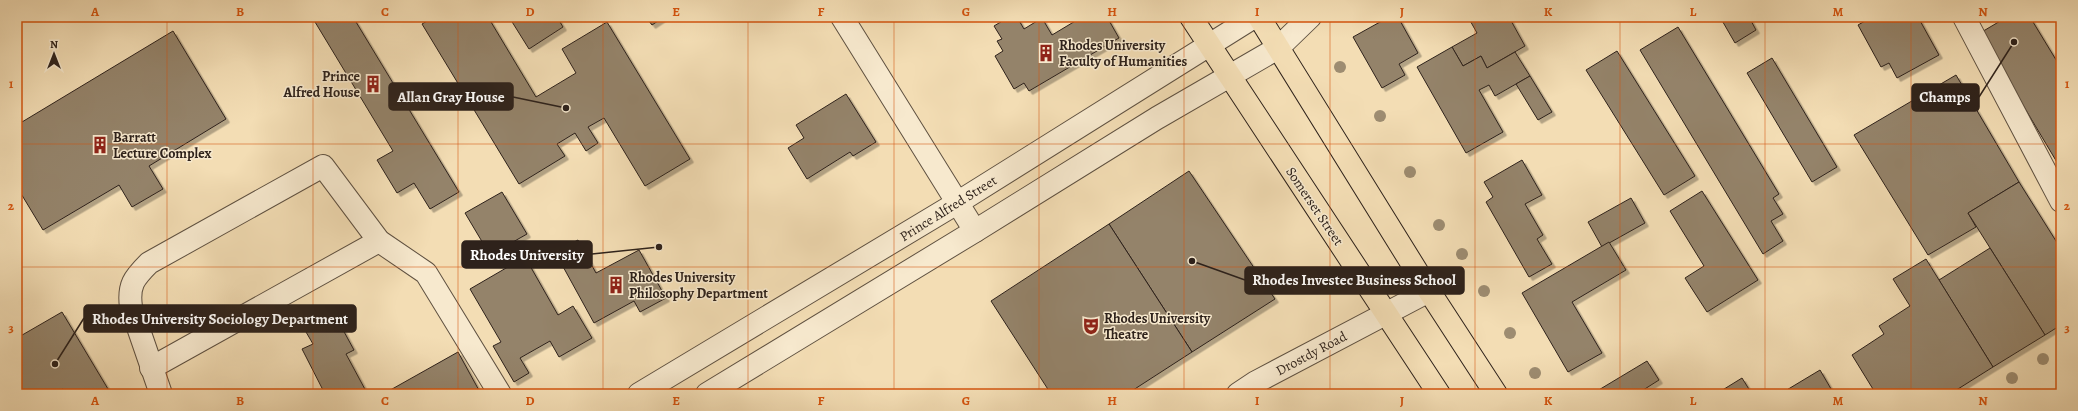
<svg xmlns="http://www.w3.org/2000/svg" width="2078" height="411" font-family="Alegreya,serif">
  <defs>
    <filter id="shadow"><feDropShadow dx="3.5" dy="3.5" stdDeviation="0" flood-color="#0004"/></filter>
  </defs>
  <rect width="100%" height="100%" fill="#f3ddb4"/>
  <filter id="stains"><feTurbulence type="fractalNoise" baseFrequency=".005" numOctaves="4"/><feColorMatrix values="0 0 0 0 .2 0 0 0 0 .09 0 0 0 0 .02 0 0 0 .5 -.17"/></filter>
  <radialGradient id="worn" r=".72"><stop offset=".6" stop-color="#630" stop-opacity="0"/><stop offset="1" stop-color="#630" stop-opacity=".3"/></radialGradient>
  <g fill="#94836b" stroke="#2e221b" filter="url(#shadow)">
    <polygon points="312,17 353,17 459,192 430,209 414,183 397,193 377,160 393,151"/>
    <polygon points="434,17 488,17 536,97 576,73 562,49 607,22 690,159 645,186 604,118 588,127 598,143 586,151 575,133 557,144 565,156 519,184 422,24"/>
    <polygon points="509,17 557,17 563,27 529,49"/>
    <polygon points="646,17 664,17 652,25"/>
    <polygon points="1009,17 1017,17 1024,29 1042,18 1052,35 1082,17 1107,17 1119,38 1029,91 1024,83 1014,89 995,56 1003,51 997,41 1002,39 994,26"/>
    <polygon points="1389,17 1398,17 1418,53 1399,64 1405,75 1382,88 1353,37"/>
    <polygon points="1468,17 1509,17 1525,46 1487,68 1481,56 1463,66 1452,47 1477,33"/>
    <polygon points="1720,17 1749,17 1756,30 1735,43"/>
    <polygon points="1872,17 1918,17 1939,55 1897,78 1889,63 1881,67 1858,25"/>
    <polygon points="2007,17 2030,17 2061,68 2061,169 1980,33"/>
    <polygon points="1678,27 1779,194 1773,198 1783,214 1771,221 1783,241 1763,254 1640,50"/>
    <polygon points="173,31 226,119 149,166 163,189 132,207 119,185 43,230 17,187 17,125"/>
    <polygon points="1452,47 1463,66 1481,56 1487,68 1515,52 1530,76 1495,96 1489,85 1479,90 1503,132 1466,153 1417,67"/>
    <polygon points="1617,51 1695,176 1664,195 1586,70"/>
    <polygon points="1772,58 1837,167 1812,182 1747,73"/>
    <polygon points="1956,75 2019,182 1968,213 1976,227 1928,255 1854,135"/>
    <polygon points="1530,76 1552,112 1538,120 1516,84"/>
    <polygon points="846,94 876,142 853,156 850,152 807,179 788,148 804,138 796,125"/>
    <polygon points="1522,160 1542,195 1525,204 1543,235 1537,239 1552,264 1529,277 1486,202 1493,197 1484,182"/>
    <polygon points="1189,171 1275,299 1192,352 1109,224"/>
    <polygon points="2019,182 2061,249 2061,325 2045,335 1968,213"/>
    <polygon points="1702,191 1758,280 1707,312 1685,278 1704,266 1670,211"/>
    <polygon points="502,192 527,234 490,255 465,213"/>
    <polygon points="1631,198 1645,223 1602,247 1588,222"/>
    <polygon points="1109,224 1192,352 1127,394 1051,394 991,301"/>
    <polygon points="578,240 596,273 639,250 666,298 640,312 634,301 594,323 555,252"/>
    <polygon points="1609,242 1626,270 1572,302 1602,353 1568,372 1522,293"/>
    <polygon points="1990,248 2045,335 1993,367 1939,280"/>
    <polygon points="525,257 558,315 573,306 592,338 559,357 550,341 520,358 529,373 514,382 493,346 501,342 470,289"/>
    <polygon points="1926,259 1993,367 1950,394 1876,394 1852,355 1884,334 1879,326 1910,306 1893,279"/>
    <polygon points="62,312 111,394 66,394 63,389 54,394 17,394 17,338"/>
    <polygon points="336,317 354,350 346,354 367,393 365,394 325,394 302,349 313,344 306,332"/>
    <polygon points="458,352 481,394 386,394 385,393"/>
    <polygon points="1647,361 1659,380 1640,392 1641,394 1592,394"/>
    <polygon points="1820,370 1834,394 1780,394"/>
    <polygon points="1742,378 1752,394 1716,394"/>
  </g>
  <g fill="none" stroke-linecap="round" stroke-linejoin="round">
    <g stroke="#5f5141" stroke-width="24">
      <g id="minor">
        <polyline points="842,17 975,231"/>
        <polyline points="1964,17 2061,201"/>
        <polyline points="151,368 379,241"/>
        <path d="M161,394l-30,-87c-3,-22 3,-29 18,-44l174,-97 56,75 47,32 74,121"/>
        <polyline points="639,394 957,203 1254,17"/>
        <polyline points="707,394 975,231 1157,118 1278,48 1310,17"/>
        <polyline points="1238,394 1256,382 1429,291"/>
      </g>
    </g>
    <g stroke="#2e221b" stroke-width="24">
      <g id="major">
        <polyline points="1191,17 1439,394"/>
        <polyline points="1259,17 1429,291 1496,394"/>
      </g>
    </g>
    <use href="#minor" stroke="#f7e9ce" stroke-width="22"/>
    <use href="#major" stroke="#f3ddb4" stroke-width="22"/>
  </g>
  <g fill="#9d8c71">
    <circle cx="1340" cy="67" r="6"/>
    <circle cx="1380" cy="116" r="6"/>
    <circle cx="1410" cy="172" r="6"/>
    <circle cx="1439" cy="225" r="6"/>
    <circle cx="1462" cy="254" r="6"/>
    <circle cx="1484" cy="291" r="6"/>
    <circle cx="1510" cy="333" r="6"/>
    <circle cx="2043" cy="359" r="6"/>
    <circle cx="1535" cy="373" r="6"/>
    <circle cx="2012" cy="378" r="6"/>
  </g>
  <path fill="none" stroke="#d5540e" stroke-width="1" stroke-opacity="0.55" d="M167,17v377M313,17v377M458,17v377M603,17v377M748,17v377M894,17v377M1039,17v377M1184,17v377M1330,17v377M1475,17v377M1620,17v377M1765,17v377M1911,17v377M17,144h2044M17,267h2044"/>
  <defs>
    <g id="building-bare" transform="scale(1.38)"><path d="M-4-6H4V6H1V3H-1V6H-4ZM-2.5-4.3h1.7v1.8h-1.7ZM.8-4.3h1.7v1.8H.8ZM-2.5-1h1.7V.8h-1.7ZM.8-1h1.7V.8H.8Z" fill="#8f2418" stroke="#f7e9ce" stroke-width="2.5" paint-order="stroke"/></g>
    <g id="theatre-bare" transform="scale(1.38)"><path d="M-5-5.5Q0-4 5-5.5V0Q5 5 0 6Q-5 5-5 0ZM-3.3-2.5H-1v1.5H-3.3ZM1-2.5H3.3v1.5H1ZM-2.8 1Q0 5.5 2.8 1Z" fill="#8f2418" stroke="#f7e9ce" stroke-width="2.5" paint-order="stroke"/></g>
  </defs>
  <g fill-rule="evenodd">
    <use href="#building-bare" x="1046" y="53"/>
    <use href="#building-bare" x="373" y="84"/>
    <use href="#building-bare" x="100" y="145"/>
    <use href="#building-bare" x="616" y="285"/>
    <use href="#theatre-bare" x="1091" y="326"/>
  </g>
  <g text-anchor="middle" stroke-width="3" stroke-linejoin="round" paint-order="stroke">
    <g font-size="14" font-weight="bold" fill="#2e221b" stroke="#f7e9ce" text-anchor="start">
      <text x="1059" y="50">Rhodes University<tspan x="1059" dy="16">Faculty of Humanities</tspan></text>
      <text x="360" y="81" text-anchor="end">Prince<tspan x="360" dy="16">Alfred House</tspan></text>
      <text x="113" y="142">Barratt<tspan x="113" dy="16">Lecture Complex</tspan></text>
      <text x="629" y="282">Rhodes University<tspan x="629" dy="16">Philosophy Department</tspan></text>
      <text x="1104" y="323">Rhodes University<tspan x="1104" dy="16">Theatre</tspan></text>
    </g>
    <g font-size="14" fill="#2e221b" stroke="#f7e9ce">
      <text transform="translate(1315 206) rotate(56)" y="5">Somerset Street</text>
      <text transform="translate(948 208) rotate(-32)" y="5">Prince Alfred Street</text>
      <text transform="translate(1311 353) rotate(-28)" y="5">Drostdy Road</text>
    </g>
  </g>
  <path fill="none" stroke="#2e221b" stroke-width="1.5" d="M566 108L513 97M2014 42L1979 97M659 247L592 254M1192 261L1245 280M55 364L84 318"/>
  <g fill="#2e221b" stroke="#f7e9ce" stroke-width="1.5">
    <circle cx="566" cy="108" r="4"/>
    <circle cx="2014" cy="42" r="4"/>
    <circle cx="659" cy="247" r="4"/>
    <circle cx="1192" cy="261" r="4"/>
    <circle cx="55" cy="364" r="4"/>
  </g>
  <g fill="#2e221b" stroke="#2e221b" stroke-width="1.5">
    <rect x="389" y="83" width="124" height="27" rx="4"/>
    <rect x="1912" y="84" width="67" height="27" rx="4"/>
    <rect x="462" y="241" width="130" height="27" rx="4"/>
    <rect x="1245" y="267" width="219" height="27" rx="4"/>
    <rect x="84" y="305" width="272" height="27" rx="4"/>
  </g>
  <g font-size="15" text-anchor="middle" font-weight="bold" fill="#fff">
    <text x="451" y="102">Allan Gray House</text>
    <text x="1945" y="102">Champs</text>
    <text x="527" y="260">Rhodes University</text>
    <text x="1354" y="285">Rhodes Investec Business School</text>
    <text x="220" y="324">Rhodes University Sociology Department</text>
  </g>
  <rect width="2078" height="411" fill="none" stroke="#f3ddb4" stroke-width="44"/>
  <g transform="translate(54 54)" stroke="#f7e9ce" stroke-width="3" paint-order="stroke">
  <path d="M0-3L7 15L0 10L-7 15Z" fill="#2e221b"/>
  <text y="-6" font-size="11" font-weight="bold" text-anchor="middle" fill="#2e221b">N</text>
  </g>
  <rect x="22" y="22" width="2034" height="367" fill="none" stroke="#d5540e" stroke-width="1.5"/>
  <g font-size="13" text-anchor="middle" font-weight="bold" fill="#d5540e">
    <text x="95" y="16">A</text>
    <text x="240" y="16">B</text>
    <text x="385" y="16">C</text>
    <text x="530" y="16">D</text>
    <text x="676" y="16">E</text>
    <text x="821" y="16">F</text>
    <text x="966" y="16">G</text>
    <text x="1112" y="16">H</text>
    <text x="1257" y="16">I</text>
    <text x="1402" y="16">J</text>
    <text x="1548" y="16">K</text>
    <text x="1693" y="16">L</text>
    <text x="1838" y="16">M</text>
    <text x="1983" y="16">N</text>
    <text x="11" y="88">1</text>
    <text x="2067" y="88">1</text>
    <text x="11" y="210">2</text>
    <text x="2067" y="210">2</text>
    <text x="11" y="332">3</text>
    <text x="2067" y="332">3</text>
    <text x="95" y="405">A</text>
    <text x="240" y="405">B</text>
    <text x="385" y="405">C</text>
    <text x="530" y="405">D</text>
    <text x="676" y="405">E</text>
    <text x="821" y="405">F</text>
    <text x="966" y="405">G</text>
    <text x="1112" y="405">H</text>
    <text x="1257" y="405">I</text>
    <text x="1402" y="405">J</text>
    <text x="1548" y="405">K</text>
    <text x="1693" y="405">L</text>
    <text x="1838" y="405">M</text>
    <text x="1983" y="405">N</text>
  </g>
  <rect width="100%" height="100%" filter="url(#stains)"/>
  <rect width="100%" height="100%" fill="url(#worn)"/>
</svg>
